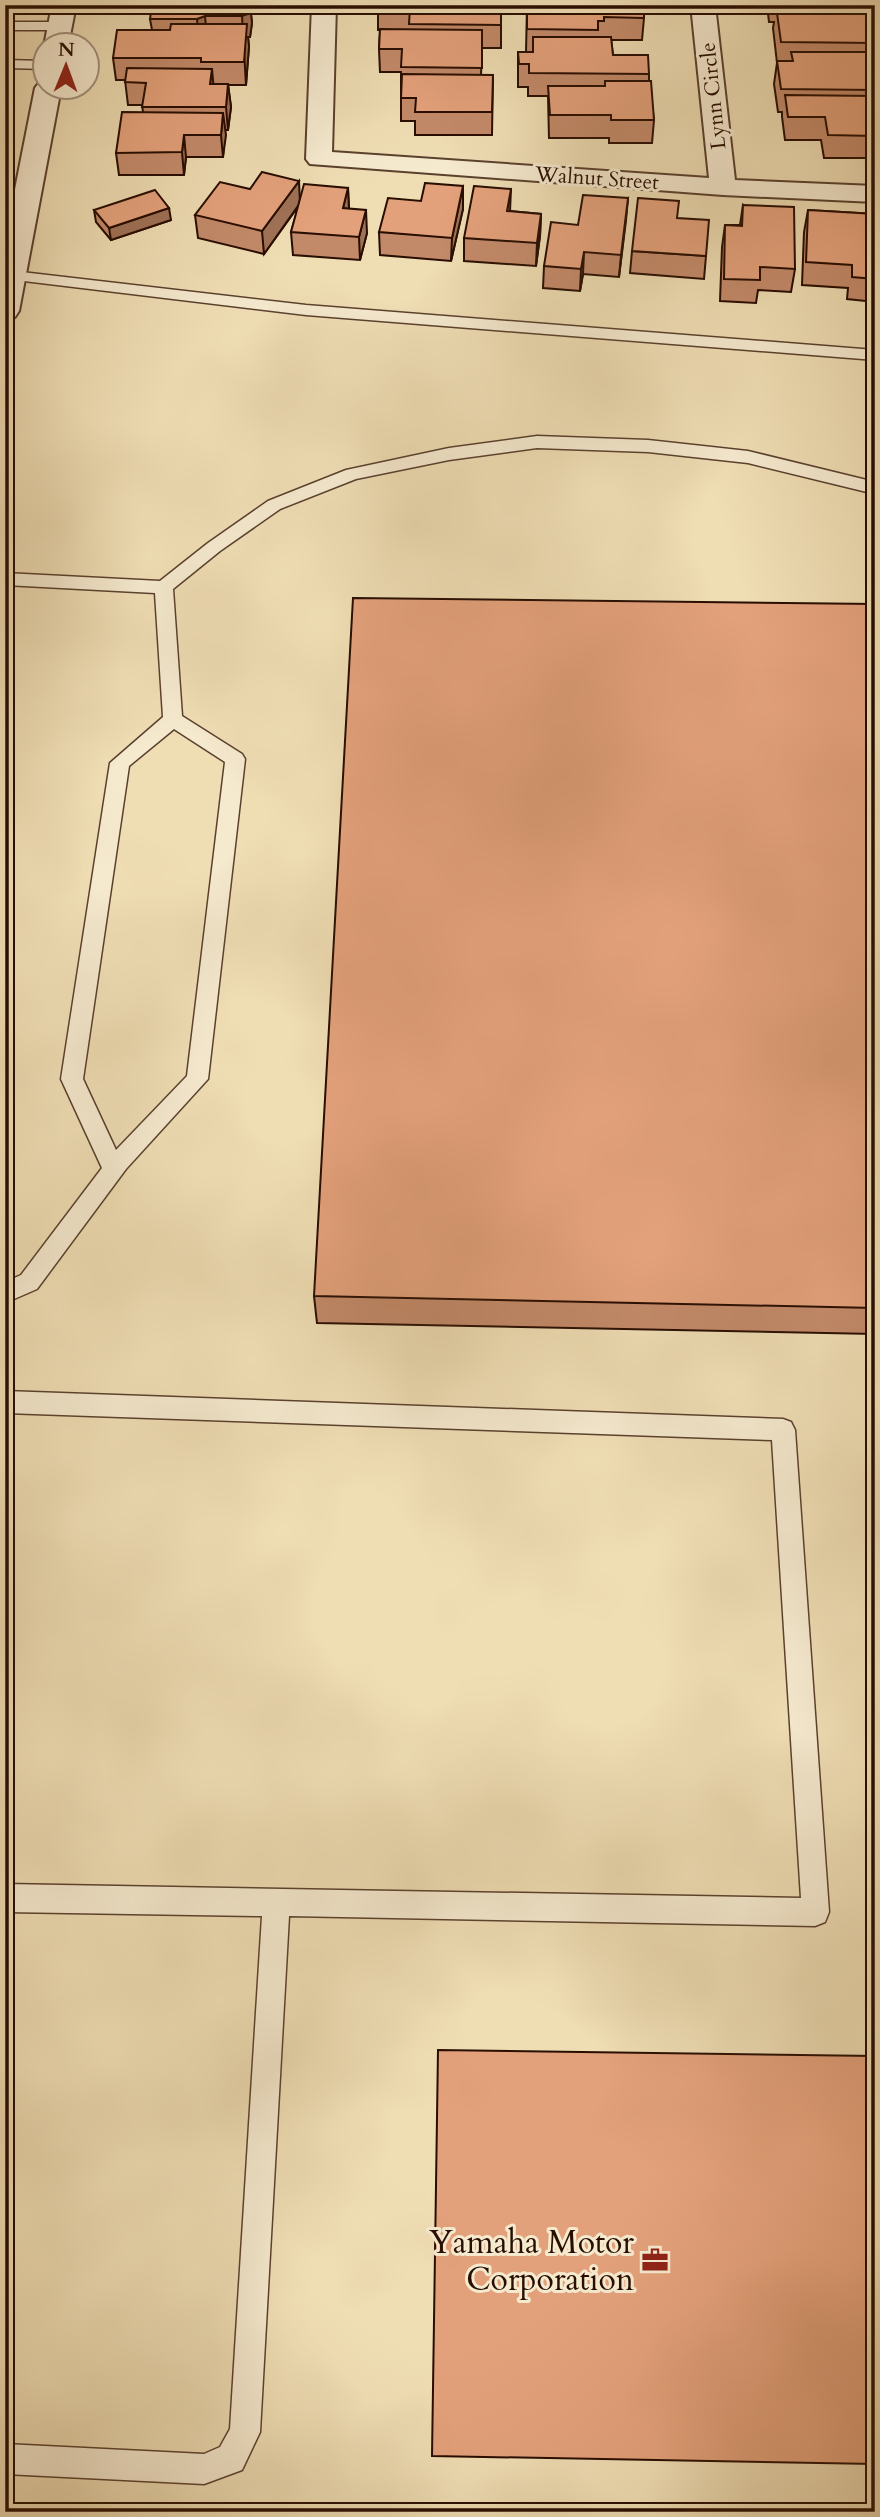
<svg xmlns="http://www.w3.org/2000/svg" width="880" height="2517" font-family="Cardo,serif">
  <rect width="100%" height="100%" fill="#efddb4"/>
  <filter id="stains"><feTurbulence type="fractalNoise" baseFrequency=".00286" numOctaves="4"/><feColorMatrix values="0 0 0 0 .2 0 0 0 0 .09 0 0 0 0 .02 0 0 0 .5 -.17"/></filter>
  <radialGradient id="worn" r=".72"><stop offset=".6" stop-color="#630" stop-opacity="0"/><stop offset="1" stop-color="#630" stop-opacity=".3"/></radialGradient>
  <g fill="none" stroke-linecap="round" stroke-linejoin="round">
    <g stroke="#5a412e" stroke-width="3">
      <g id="service">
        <polygon points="5,22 60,22 67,26 60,30 5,30"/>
        <polygon points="5,60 46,61 46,69 5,68"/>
        <polygon points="13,271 306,305 875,350 875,360 306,315 7,279 7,273"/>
        <path d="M537,436l111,4 100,11 127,31v12l-127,-31 -100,-11 -111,-4 -88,12 -93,19 -76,30 -60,42 -47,38 9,127 60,38 3,5 -37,320 -82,90 -89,120 -32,14v-21l16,-7 81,-107 -41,-89 49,-316 53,-46 -8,-124 -150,-8v-12l155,8 48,-38 60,-42 78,-31 103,-22zM174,729l51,33 -38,314 -71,74 -33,-71 46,-313z"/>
        <polygon points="5,1391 783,1419 791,1422 795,1430 829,1912 825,1922 815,1926 289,1916 260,2432 242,2470 204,2484 5,2474 5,2444 204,2454 220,2447 230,2429 262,1916 5,1912 5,1884 801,1898 772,1440 5,1413"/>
      </g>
    </g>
    <g stroke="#5a412e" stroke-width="4">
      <polygon id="minor" points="312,5 336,5 332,152 709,178 691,5 715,5 735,180 875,186 875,202 723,195 310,164 306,159"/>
    </g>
    <g stroke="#5a412e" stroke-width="4">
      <g id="tertiary">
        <polygon points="52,5 76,5 68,46 46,46 46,49 44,46"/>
        <polygon points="46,81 46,88 61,88 19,311 15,317 5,320 5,240 35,88 39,83"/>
      </g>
    </g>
    <use href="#service" fill="#f5e9ce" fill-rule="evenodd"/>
    <use href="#minor" fill="#f5e9ce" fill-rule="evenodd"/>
    <use href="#tertiary" fill="#f5e9ce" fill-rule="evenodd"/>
  </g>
  <g fill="#c38a6a" stroke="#280d01" stroke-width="2">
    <polygon points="250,5 252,23 250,37 248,37 249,46 246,85 228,85 231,107 228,130 225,130 223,157 186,157 184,175 119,175 116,153 143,112 142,105 128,105 125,80 116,80 113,58 152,30 150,19"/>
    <polygon points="378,5 501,5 501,48 482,48 481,75 493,75 492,135 415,135 415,121 401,121 401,72 380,72 379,49 380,30 378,30"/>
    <polygon points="527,5 644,18 642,40 611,40 613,55 649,74 649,81 654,120 652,143 609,143 609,138 549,138 548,96 528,96 528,87 518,87 518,52 526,52"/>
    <polygon points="767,5 866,5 875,35 875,50 873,58 875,67 875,158 824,158 821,140 785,140 782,117 782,112 778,112 774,84 777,63 773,28 774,22 769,22"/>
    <polygon points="463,186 463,209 451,261 380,255 379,232 421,201"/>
    <polygon points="348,188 349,209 367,233 360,260 293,255 291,232 298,207 264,254 198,238 195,215 250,189 300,199"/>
    <polygon points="628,198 619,277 583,274 580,291 543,288 544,266 578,225"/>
    <polygon points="743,205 795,269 791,292 758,290 756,303 720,301 722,247 725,225 740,225"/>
    <polygon points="94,210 171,220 111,240 96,222"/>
    <polygon points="808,210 875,214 875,302 847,299 848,288 802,285 804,232"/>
    <polygon points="510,211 541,214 540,236 536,266 464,261 464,238"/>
    <polygon points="632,251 706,256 704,279 630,273"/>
    <polygon points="875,604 875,1334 317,1323 314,1296"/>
  </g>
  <g fill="#9f7156" stroke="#280d01" stroke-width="2">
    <polygon points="249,5 250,5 252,23 250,37 248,37 249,46 246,85 242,16"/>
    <polygon points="205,16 207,38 199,42 197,19"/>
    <polygon points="212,69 214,91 210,84"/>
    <polygon points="228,84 231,107 228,130 226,107"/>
    <polygon points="223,113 226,135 223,157 221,135"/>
    <polygon points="184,135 186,157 184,175 182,152"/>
    <polygon points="299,181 300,203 264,254 262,231"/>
    <polygon points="463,186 463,209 451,261 452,238"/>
    <polygon points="348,188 349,210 343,208"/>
    <polygon points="511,189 510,212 507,211"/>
    <polygon points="628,198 626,221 619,277 621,255"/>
    <polygon points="169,208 171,220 111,240 109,228"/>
    <polygon points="366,210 367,233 360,260 359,237"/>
    <polygon points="541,214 540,236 536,266 537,243"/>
    <polygon points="584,252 583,274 580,291 581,269"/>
  </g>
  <g fill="#e3a17b" stroke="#280d01" stroke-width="2">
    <polygon points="152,5 249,5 248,14 242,16 205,16 197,19 150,19"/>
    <polygon points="378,5 501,5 501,25 409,24 410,7 377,7"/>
    <polygon points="527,5 644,5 644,18 604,17 604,21 598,21 598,30 527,29"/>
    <polygon points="776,6 870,6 875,35 875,43 781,42"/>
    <polygon points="171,24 247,24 244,62 201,62 201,58 113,58 117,30 170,30"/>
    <polygon points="380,29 482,30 482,68 401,67 402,49 379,49"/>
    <polygon points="533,37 611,37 613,55 648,55 649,74 529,73 529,64 519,64 518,52 533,52"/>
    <polygon points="791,52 872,52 875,67 875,90 781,89 777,61 793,61"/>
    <polygon points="127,68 212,69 210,84 228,84 226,107 142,107 146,83 125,82"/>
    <polygon points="402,74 493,75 492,112 415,112 416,98 401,98"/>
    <polygon points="605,81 651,81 654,120 611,120 611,115 550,115 548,86 605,86"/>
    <polygon points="785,95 875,96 875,136 828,135 825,117 788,117"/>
    <polygon points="122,112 223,113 221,135 184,135 182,152 116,153"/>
    <polygon points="262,172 299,181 262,231 195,215 220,182 250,189"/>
    <polygon points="425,183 463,186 452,238 379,232 388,198 421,201"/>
    <polygon points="304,184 348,188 343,208 366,210 359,237 291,232"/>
    <polygon points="474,186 511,189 507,211 541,214 537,243 464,238"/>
    <polygon points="155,190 169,208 109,228 94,210"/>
    <polygon points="583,195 628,198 621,255 584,252 581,269 544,266 551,222 578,225"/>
    <polygon points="638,198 679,201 677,218 709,220 706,256 632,251"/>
    <polygon points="743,205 794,207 795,269 760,267 760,280 724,279 725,225 742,226"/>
    <polygon points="808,210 875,214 875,279 852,277 852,265 806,262"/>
    <polygon points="353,598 875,604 875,1308 314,1296"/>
    <polygon points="438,2050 875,2056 875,2464 432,2456"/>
  </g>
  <defs>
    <g id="office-bare" transform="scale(2.1)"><path d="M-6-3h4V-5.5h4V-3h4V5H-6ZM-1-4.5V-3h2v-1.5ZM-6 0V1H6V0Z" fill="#8f2418" stroke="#f5e9ce" stroke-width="2.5" paint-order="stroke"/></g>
  </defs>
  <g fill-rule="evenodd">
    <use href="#office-bare" x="655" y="2260"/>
  </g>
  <g text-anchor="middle" stroke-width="6" stroke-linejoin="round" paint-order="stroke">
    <g font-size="21" fill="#280d01" stroke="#f5e9ce">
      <text transform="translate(713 96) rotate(-96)" y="7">Lynn Circle</text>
      <text transform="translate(597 178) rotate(4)" y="7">Walnut Street</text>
    </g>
    <g font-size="32" fill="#280d01" stroke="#f5e9ce" text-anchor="end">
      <text x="634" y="2253">Yamaha Motor<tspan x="634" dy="37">Corporation</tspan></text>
    </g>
  </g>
  <rect width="880" height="2517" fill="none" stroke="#efddb4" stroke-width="28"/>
  <rect x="7" y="7" width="866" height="2503" fill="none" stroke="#280d01" stroke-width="3.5"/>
  <rect x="14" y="14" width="852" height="2489" fill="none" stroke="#280d01" stroke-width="2"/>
  <g transform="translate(66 66) rotate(1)"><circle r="33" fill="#f5e9ce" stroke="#a3917c" stroke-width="2"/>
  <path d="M0-5L12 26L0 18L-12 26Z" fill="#8f2418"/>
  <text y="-10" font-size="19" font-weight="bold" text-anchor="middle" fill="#280d01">N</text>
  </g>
  <rect width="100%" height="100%" filter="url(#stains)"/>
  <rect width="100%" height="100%" fill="url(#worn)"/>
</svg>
